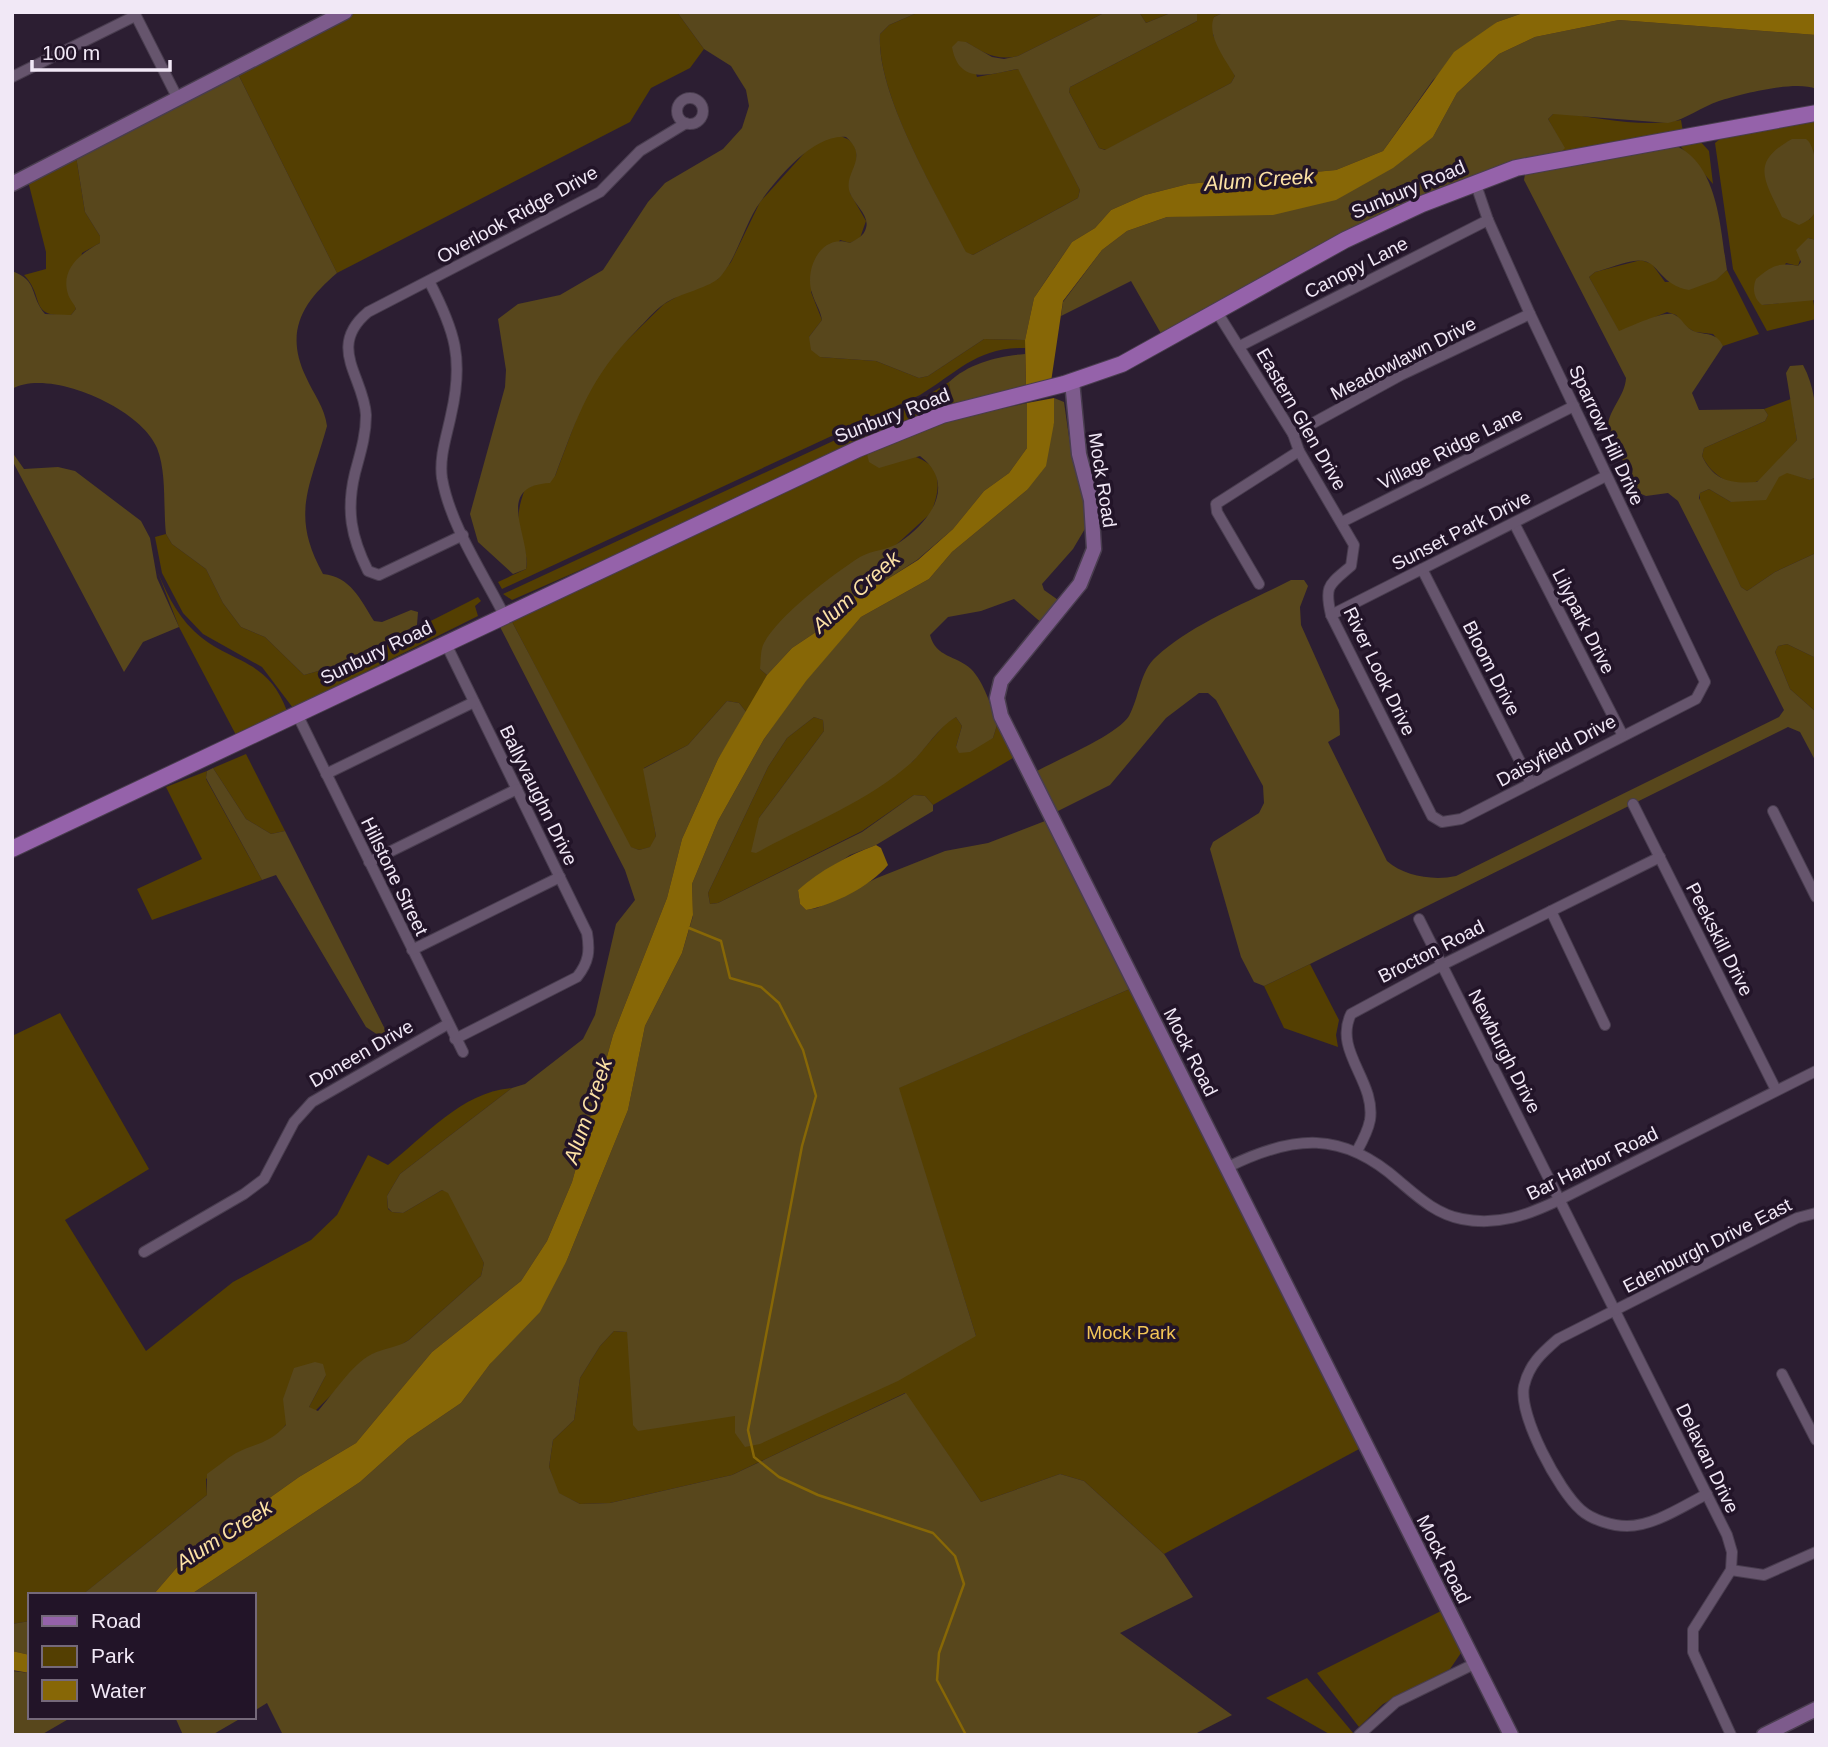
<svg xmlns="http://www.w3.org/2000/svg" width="1828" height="1747" font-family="Arial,sans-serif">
  <rect width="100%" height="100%" fill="#2c1e32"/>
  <g fill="#543f02">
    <polygon points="356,12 677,12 704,49 690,68 651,88 630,122 337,273 237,72"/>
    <path d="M919,12h187l-88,44c-22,5 -34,-3 -52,-14l11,35 41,-8 5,6 57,115 -2,8 -105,57 -7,-2c-28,-56 -90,-158 -86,-219l9,-9z"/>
    <polygon points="1139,12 1173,12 1146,23"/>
    <polygon points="1197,12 1225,12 1214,17 1213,35 1235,76 1231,83 1106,150 1099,148 1069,92 1070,87 1197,21"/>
    <path d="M1560,113c39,5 83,15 121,7l2,12 -121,19 2,-3 -16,-29 5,-5z"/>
    <polygon points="1816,120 1809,220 1816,210 1816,240 1808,238 1798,266 1786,263 1762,305 1813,299 1816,319 1767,331 1733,269 1715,143 1722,137"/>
    <path d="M832,135c37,3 23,32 18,58l16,28 -6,17 -10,5 -10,-3 -29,52 11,28 -13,17 11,20 56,4 43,17 9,-2 56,-37 41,1v8c-48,-1 -67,24 -105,47l-418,194 -4,-7 28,-13c3,-14 -5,-26 -7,-40 -2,-15 1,-27 6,-40l30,-13 30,-80 24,-38 55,-54 21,-12 33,-13 13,-17 29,-60 49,-54z"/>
    <polygon points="1699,140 1709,151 1713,184 1681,147 1672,144"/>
    <path d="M76,156l9,56 15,24v7l-18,10 -8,50 2,6 -5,6c-44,3 -25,-17 -47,-40l22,-6v-17l-18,-71z"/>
    <polygon points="1641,260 1652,264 1665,282 1715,280 1727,270 1759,334 1723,346 1713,334 1695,332 1686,327 1676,315 1667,312 1619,332 1589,277 1595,272"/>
    <polygon points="949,382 952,401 959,404 512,600 503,594 915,403"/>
    <path d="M1791,399l6,41c-11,12 -21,29 -34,38 -23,17 -51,-1 -61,-22l2,-8 61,-27 3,-6 -4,-6z"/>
    <path d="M871,448c43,7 83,8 60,65l-171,156 7,6 -20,38 -8,-10 -12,-2 -39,44 -44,23 12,68 -5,11 -12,3 -9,-3 -120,-229z"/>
    <polygon points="1787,472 1810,480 1816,477 1816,553 1775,572 1747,591 1741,587 1700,506 1700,493 1709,489 1731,502"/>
    <polygon points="166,534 172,544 206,569 223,603 241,627 265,637 304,675 336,666 338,668 478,597 481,601 475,606 478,616 293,708 262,667 203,634 183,613 162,573 155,537"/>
    <path d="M155,565c9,23 20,48 39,66 34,33 73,25 93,80l-51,24 -57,-108z"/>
    <polygon points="1787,644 1816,658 1816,712 1790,689 1775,652 1778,646"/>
    <polygon points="814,717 823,720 824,731 759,818 912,762 946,723 956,717 962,726 956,747 993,738 997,725 1013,758 933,805 925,796 914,795 862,831 718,903 710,904 708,893 768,767 787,738"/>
    <polygon points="246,754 285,831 271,834 246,819 213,768"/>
    <polygon points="207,771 206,779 262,880 152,920 137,889 202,859 166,787"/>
    <polygon points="1310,964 1339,1020 1336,1035 1338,1047 1284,1028 1264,986"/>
    <polygon points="1132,988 1361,1448 1164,1554 1084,1481 1060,1474 981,1502 905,1393 732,1475 610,1503 580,1504 558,1493 549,1467 553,1440 574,1420 580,1378 600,1346 614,1331 627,1332 630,1345 976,1336 898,1088"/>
    <path d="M60,1013l89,156 -84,51 81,131 87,-69 78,-42 26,-25 31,-60 20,10c37,-29 75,-74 124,-77l-112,86 -13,22 1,13 4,3 11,1 39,-23 7,2 35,71 -3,13 -72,64 -13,8 -23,6 -59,58 -5,-5 17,-32 -50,62 -17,9 -22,7 -31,26 1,16 -121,97 -4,3h-52v26l-18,3v-588z"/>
    <polygon points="1443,1610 1463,1650 1450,1669 1383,1704 1359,1727 1317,1673"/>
    <polygon points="1307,1678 1354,1734 1353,1735 1331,1735 1266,1698"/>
  </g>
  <g fill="#58471c">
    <path d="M677,12h242l-30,13 -9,9c-4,61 58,162 86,218l7,3 105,-57 2,-8 -62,-121c-28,5 -59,17 -66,-22l6,-6 8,1 26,15 12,2 14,-3 88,-44h33l7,11 27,-11h24v9l-127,66 -1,5 30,56 6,2 126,-67 4,-7c-9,-16 -29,-40 -21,-59l11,-5h301l-29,10 -64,58 -50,71 -47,19 -148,14 -43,11 -34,15 -16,18 -23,14 -24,35 -14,21 -9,42 -41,-1 -56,37 -9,2 -43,-17 -56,-4 -9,-7 -2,-13 13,-17c-2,-11 -7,-17 -10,-27 -8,-24 9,-60 38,-50 7,-4 14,-7 16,-15 4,-12 -12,-24 -16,-35 -8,-21 21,-34 -4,-56 -32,-3 -67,39 -85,64 -17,23 -22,53 -40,75 -10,12 -42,17 -57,28 -10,7 -18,17 -27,26 -47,47 -59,85 -82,146l-5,7c-58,3 -18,55 -24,86l-13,5 -35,-32 -8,-28 35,-127 1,-17 -8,-51 20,-15 42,-9 43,-25 45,-68 17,-19 58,-34 19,-21 7,-22 -3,-16 -15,-24 -27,-17z"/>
    <path d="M1619,20l197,15v54c-20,-9 -75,5 -97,12 -18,6 -32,18 -51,22l-115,-9 -5,5 17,29 -3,3 -84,23 -315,163 -32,-56 -70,35 2,-14 39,-52 25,-19 40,-14 53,-3 213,-77 24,-44 42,-39 36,-17z"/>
    <path d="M237,72l100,201c-34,29 -53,58 -31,104 7,16 19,31 21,49 -17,62 -37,88 -4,148 28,3 37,25 51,47l8,1 29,-12 7,2 -1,13 -81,41 -32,9 -39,-38 -24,-10 -18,-24 -17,-34 -34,-25 -6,-10c-3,-26 1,-61 -9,-86 -15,-39 -108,-81 -145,-59v-118c27,10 17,24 33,43l26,1 5,-6c-2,-6 -7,-10 -8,-15 -8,-25 13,-41 32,-51v-7l-15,-24 -9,-56z"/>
    <path d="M1792,139h14c12,7 14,57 10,71 -3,8 -10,12 -17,15l-17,-8c-17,-37 -33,-54 10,-78z"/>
    <path d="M1672,144c47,18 48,84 55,126l-11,10 -27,10c-28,-5 -30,-26 -45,-29 -13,-3 -35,8 -49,11l-6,5 30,54c11,-4 47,-22 56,-16 9,5 10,14 21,17 12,3 21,1 27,14l-31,47 7,17 65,-1 4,6 -3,6 -61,27 -2,8c12,25 29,28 55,26l40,-42 -11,-67 4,-7 13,-1c18,33 13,74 13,112l-6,3 -23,-7 -8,4 -13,23 -35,2 -22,-13 -9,4 -1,5 42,89 6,4 28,-19 41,-19v105l-29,-14 -9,2 -3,6 15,37 26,23v50l-16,-30 -12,-5 -478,237 -46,22 -10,-4 -13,-25 -31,-108 3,-7 46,-29 5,-10 -1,-17 -47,-86 -8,-7h-9l-33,25 -56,67 -54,27 -19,-41c22,-12 80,-36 92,-55 10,-18 11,-45 27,-59 37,-34 91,-54 135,-77h13l4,6 -8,21 1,18 38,85 1,25 -12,7 59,119c17,15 46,20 69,15l323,-159 5,-7 -106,-209 -10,-8 -22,3 -7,-3 -31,-62c-2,-20 17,-33 18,-53l-102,-198 1,-6z"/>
    <path d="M1808,238l8,2v60l-54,5c-8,-6 -10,-16 -6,-26 15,-13 22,-17 42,-13l3,-4 -5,-12z"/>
    <path d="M1025,354l1,34 -67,16 -7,-3 -3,-19c20,-19 49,-26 76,-28z"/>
    <path d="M1054,398l10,4 8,56 17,64 -16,27 -31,35 2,6 17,12 -17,23 -30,-26 -33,12 -33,6 -18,18c6,23 26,20 41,34 13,13 21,39 26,56l-4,13 -23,14 -11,1 -3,-6 6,-21 -6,-9c-19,11 -29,31 -45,46 -44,39 -104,62 -155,90l-5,-1 8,-34 65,-87 -1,-11 -9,-3 -27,21 -19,29 -60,126 2,11 8,-1 144,-71 52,-37 11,1 8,9v6l-57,34 -26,10 -52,35 2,14 6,6 11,-2 60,-30 68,-27 43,-8 57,-22 87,167 -233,100 77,248 -78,45 -138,63 -15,3 -10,-14v-17l-97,15 -5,-6 -6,-93 -13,-1 -14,15 -20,32 -6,42 -21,20 -4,27 10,26 21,11 30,-1 122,-28 174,-82 75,109 79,-28 24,7 80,73 29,43 -73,36 112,82 -39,20h-910l-16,-32 -13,8v-116h-64l170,-113 48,-43 53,-36 106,-143 61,-150 17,-84 37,-73 11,-37 -1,-32 26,-63 46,-82 41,-58 56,-64 68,-38 23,-27 75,-62 27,-67z"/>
    <path d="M1027,403v45l-18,25 -25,18 -31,38 -36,31 -31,20 -28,12 -24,28 -42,28 -25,27 -7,-6c1,-8 0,-19 4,-26 15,-28 68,-68 96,-86 12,-7 29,-7 40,-15 31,-21 57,-58 20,-86l-41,12 -10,-6 -2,-8 4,-6 60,-24z"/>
    <polygon points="12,452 24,469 58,467 75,471 141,521 150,538 157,578 179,627 143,642 124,672 12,460"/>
    <path d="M510,618l121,229 8,3 11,-3 6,-11 -13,-67 45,-24 39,-44 12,2 8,10 -29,46 -36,80 -15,59 -54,137 -41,147 -25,59 -26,40 -89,71 -76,91 -57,34 -114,81 -32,37h-71l125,-100v-21c10,-7 19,-15 29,-21 20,-10 33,-9 50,-28l-3,-26 11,-31 21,-6 8,2 3,11 -17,32 9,4c16,-18 33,-46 54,-57 12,-6 25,-6 37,-14l72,-64 3,-13 -36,-70 -6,-3 -39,23 -11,-1 -4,-4 -1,-12 13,-22 112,-86 13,-4 58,-45 12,-24 21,-91 19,-24 -10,-30 -127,-247z"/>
    <polygon points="213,768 246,819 271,834 285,831 393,1045 366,1027 276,875 262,880 206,778 207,771"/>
    <polygon points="30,1621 30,1655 12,1651 12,1624"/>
    <polygon points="12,1671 30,1673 30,1717 72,1717 41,1735 12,1735"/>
    <polygon points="175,1717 243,1717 212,1735 183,1735"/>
  </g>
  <g fill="#876706">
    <polygon points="1526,12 1816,12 1816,35 1619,20 1535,37 1499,54 1457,93 1433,137 1393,168 1336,200 1273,215 1167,217 1127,231 1102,250 1063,301 1051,382 1026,388 1025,340 1034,298 1072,242 1095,228 1111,210 1145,195 1188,184 1336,170 1383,151 1454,52 1497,22"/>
    <polygon points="1054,398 1054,423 1046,466 1027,490 952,552 929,579 861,617 806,681 764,739 718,821 692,884 693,915 682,953 645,1026 628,1110 567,1260 540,1312 490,1364 461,1403 408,1439 360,1482 190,1595 153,1595 185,1558 299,1477 356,1443 432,1352 521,1281 547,1241 572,1182 613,1035 667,898 682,839 718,759 767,675 792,648 834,620 858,592 886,580 918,560 953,529 984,491 1009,473 1027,448 1027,403"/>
    <path d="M876,845l5,3 7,17c-18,21 -54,40 -82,45l-6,-6 -2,-14c23,-20 49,-34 78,-45z"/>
    <polygon points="12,1651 30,1655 30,1673 12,1670"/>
  </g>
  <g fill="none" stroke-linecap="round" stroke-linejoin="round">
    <polyline stroke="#876706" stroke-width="2.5" points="689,928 721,941 730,978 761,987 779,1003 803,1050 816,1096 802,1146 748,1430 754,1457 779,1477 818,1495 933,1533 955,1556 964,1584 939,1653 937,1680 966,1735"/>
    <g stroke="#493d4f" stroke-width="12">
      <g id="street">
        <polyline points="134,12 178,99"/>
        <polyline points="12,77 135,16"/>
        <circle cx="690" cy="111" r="13"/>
        <path d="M429,281c26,50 35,78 22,134 -4,20 -12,42 -9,63 8,47 41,95 62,137"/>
        <path d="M1217,312l76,122 6,17 55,94 -3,21c-22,19 -27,19 -20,49l101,201 10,6 19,-3 235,-120 9,-17 -175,-368 -42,-94 -13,-38"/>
        <polyline points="1240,346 1488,220"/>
        <polyline points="1293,434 1401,375 1530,314"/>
        <polyline points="1342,522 1574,406"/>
        <polyline points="1514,523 1622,734"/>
        <path d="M463,535l-84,40 -11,-4c-17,-34 -22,-61 -13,-98 5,-19 11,-37 11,-58 -2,-38 -40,-68 2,-103l232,-120 40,-41 46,-28"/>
        <polyline points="1422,569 1531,783"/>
        <polyline points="1259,584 1217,512 1216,504 1299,451"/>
        <polyline points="1331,615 1606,476"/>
        <path d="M445,642l142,291c3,18 2,29 -10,44l-122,62"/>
        <polyline points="297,714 463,1052"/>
        <polyline points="326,774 474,702"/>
        <polyline points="1633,804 1776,1090"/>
        <polyline points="1773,811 1816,897"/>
        <polyline points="369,862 517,789"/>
        <polyline points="1551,911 1605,1025"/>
        <polyline points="1419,919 1727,1535 1732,1552 1731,1570 1693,1630 1693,1652 1731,1735"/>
        <polyline points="412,950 560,877"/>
        <path d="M1357,1151c5,-9 11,-20 13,-31 6,-39 -37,-69 -19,-106l91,-49 218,-108"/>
        <path d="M1228,1167c65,-32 114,-37 171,14 19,16 37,33 63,38 36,7 66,-4 97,-19l257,-129"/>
        <polyline points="144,1252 244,1194 264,1179 294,1122 312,1102 448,1024"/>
        <polyline points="1782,1374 1816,1440"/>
        <path d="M1707,1494c-24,12 -53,32 -80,32 -14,0 -35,-6 -46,-16 -22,-19 -63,-95 -57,-124 5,-22 18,-33 34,-47l239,-121 19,-5"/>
        <polyline points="1731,1570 1764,1575 1816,1552"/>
        <polyline points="1359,1735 1396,1702 1476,1663"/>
      </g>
    </g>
    <g stroke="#493d4f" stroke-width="17">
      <g id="secondary">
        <polyline points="12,184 345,12"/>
        <polyline points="1072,381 1079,454 1091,500 1094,549 1080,584 1001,681 997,698 1001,716 1511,1735"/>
        <polyline points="1764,1735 1816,1709"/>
      </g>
    </g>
    <g stroke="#493d4f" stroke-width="18">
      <polyline id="primary" points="12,849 858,449 942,415 1064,384 1122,364 1345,240 1422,204 1516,168 1816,113"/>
    </g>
    <use href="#street" stroke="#66556d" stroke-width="10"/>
    <use href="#secondary" stroke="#7d5b8c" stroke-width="14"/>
    <use href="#primary" stroke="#9562aa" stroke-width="16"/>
  </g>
  <g text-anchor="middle" stroke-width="7" stroke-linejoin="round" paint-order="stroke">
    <g font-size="19" fill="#f1e8f6" stroke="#221428">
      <text transform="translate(1408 189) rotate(-23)" y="7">Sunbury Road</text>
      <text transform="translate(517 214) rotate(-29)" y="7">Overlook Ridge Drive</text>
      <text transform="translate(1356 267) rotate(-27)" y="7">Canopy Lane</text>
      <text transform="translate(1403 358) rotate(-27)" y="7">Meadowlawn Drive</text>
      <text transform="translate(892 415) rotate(-21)" y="7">Sunbury Road</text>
      <text transform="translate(1302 419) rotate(60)" y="7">Eastern Glen Drive</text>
      <text transform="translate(1607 435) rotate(65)" y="7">Sparrow Hill Drive</text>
      <text transform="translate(1450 448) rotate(-27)" y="7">Village Ridge Lane</text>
      <text transform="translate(1103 480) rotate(81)" y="7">Mock Road</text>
      <text transform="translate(1461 530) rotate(-27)" y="7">Sunset Park Drive</text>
      <text transform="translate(1584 621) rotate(63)" y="7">Lilypark Drive</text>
      <text transform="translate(376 652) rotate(-26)" y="7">Sunbury Road</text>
      <text transform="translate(1492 668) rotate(63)" y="7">Bloom Drive</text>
      <text transform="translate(1380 671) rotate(64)" y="7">River Look Drive</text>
      <text transform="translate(1556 750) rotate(-28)" y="7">Daisyfield Drive</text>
      <text transform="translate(539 795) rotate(64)" y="7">Ballyvaughn Drive</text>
      <text transform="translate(395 876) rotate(64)" y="7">Hillstone Street</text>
      <text transform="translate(1720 939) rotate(63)" y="7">Peekskill Drive</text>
      <text transform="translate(1431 951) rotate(-27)" y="7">Brocton Road</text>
      <text transform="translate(1505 1051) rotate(63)" y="7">Newburgh Drive</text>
      <text transform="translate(1191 1052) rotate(63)" y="7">Mock Road</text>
      <text transform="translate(361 1053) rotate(-30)" y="7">Doneen Drive</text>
      <text transform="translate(1592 1163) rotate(-26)" y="7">Bar Harbor Road</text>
      <text transform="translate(1707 1245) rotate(-27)" y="7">Edenburgh Drive East</text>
      <text transform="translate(1708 1458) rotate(64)" y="7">Delavan Drive</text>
      <text transform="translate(1444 1559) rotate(63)" y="7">Mock Road</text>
    </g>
    <g font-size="19" fill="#f2c557" stroke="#221428">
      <text x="1131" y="1339">Mock Park</text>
    </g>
    <g font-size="21" font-style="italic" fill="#fce1a5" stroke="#221428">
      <text transform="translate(1259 180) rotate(-4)" y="7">Alum Creek</text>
      <text transform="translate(856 592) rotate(-42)" y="7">Alum Creek</text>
      <text transform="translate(588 1111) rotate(-71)" y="7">Alum Creek</text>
      <text transform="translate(224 1535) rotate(-33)" y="7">Alum Creek</text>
    </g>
  </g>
  <rect width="1828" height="1747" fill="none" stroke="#f1e8f6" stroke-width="28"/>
  <rect x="28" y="1593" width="228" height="126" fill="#221428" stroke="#75697a" stroke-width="2"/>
  <rect x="42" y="1616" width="35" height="10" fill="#9562aa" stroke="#75697a" stroke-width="2"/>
  <text x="91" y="1628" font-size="21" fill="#f1e8f6">Road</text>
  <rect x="42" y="1646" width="35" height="21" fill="#543f02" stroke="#75697a" stroke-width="2"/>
  <text x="91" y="1663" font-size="21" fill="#f1e8f6">Park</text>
  <rect x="42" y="1680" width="35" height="21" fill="#876706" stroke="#75697a" stroke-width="2"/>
  <text x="91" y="1698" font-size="21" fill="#f1e8f6">Water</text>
  <path d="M32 60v10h138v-10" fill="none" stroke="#f1e8f6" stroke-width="3.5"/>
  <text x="42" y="60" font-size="21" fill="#f1e8f6" stroke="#221428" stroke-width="5" paint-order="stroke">100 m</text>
</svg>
